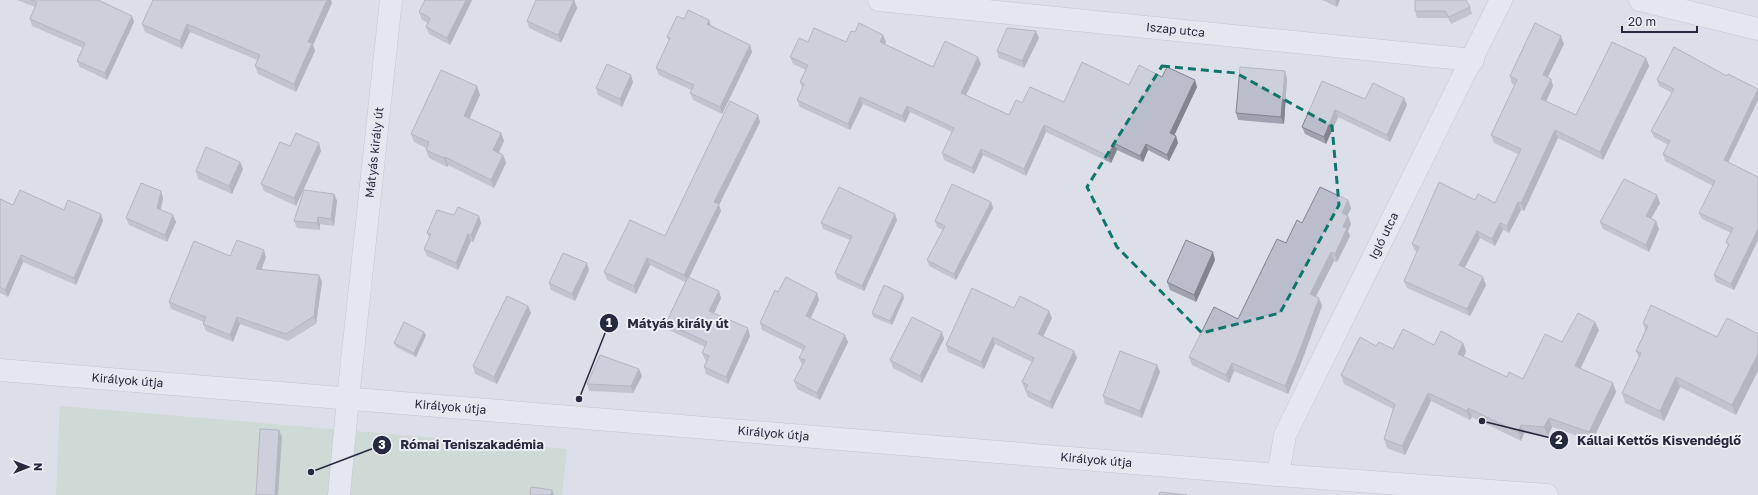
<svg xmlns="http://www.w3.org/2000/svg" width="1758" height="495" font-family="'Golos Text',sans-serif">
  <rect width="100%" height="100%" fill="#dddfe8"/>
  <polygon fill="#bed2be" points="60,406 567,449 562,495 56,495"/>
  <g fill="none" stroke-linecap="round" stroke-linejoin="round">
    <g stroke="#a6a9b5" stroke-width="23">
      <g id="minor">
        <path id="s1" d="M879,0l594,60"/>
        <polyline points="1640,0 1758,29"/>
        <path id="s2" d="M1278,475l7,-40 216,-435"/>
        <polyline points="339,495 348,398"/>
      </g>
    </g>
    <g stroke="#a6a9b5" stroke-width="23">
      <g id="tertiary">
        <path id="s3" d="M0,370l1278,105 269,20"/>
        <path id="s4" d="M348,398l43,-398"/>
      </g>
    </g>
    <use href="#minor" stroke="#f0f1f6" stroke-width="22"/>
    <use href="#tertiary" stroke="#f0f1f6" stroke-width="22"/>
  </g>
  <g fill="#a0a3af">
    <polygon points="17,0 98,0 132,16 134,22 107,80 80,67 77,61 83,48 32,26 30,19 35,7"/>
    <polygon points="425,0 472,0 450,45 429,34 426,27 428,23 422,20 419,12"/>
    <polygon points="574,0 577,8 561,43 529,28 527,21"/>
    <polygon points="1322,0 1340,0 1337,7"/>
    <polygon points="332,3 313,45 315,51 296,92 258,74 255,66 257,60 190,32 182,49 145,32 142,24"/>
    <polygon points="1470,7 1472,14 1451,24 1448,18 1417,18 1415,11"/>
    <polygon points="684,19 709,20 711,26 750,45 752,52 722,114 693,100 690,93 691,90 659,75 656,68 669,41 667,37"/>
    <polygon points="855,32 883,35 886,42 885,44 933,67 981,64 966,95 1009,115 1022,103 1064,102 1162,77 1197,87 1174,136 1176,136 1178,143 1169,161 1148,150 1143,162 1117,150 1111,163 1046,132 1026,176 983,155 974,174 944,160 942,153 952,132 910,112 905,123 863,104 850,130 800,107 797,100 802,88 800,82 806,70 793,64 790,57 808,42 846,42"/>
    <polygon points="1039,38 1024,68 999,58 997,51"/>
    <polygon points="1564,44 1548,77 1551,79 1553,86 1546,101 1576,115 1646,58 1649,66 1603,160 1558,138 1524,211 1521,210 1509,233 1503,230 1495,246 1480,238 1464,268 1486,285 1470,316 1407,288 1404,281 1417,252 1415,251 1412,244 1475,200 1495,203 1518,154 1494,143 1491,135 1515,85 1512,84 1510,76"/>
    <polygon points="1285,71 1287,79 1284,124 1238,120 1236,113"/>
    <polygon points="1657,80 1758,100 1728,162 1758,177 1758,240 1734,290 1716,282 1714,275 1728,246 1726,242 1731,233 1702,219 1699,213 1713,186 1665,161 1663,154 1668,145 1654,137 1651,131 1672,93 1659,86"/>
    <polygon points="1322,81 1365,99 1404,98 1407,105 1390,142 1338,117 1326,144 1305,134 1302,127"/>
    <polygon points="633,82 622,107 598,95 596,88"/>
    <polygon points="477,86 480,95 469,118 501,133 504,141 499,152 503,155 506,163 494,188 448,165 447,167 429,158 426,150 426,148 414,142 411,134"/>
    <polygon points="758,115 760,122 719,205 721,211 689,277 721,298 714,313 750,336 728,384 706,374 704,367 707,361 705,360 702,353 705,347 669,330 666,323 685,282 650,265 636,294 607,280 604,272 665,236"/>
    <polygon points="290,146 321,151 296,206 264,191 261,184"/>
    <polygon points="240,162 243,169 232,194 198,179 196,171"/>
    <polygon points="161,191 163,198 161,210 173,215 176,222 167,242 129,225 126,218"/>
    <polygon points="334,194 337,201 334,226 320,224 320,230 297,228 294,221"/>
    <polygon points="0,199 13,205 64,210 103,221 76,285 23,262 8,297 0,293"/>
    <polygon points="1348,200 1351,208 1347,216 1348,216 1351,224 1348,231 1350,236 1337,262 1334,261 1316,296 1322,306 1301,363 1288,394 1234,371 1229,383 1192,365 1189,357 1238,319 1302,223"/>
    <polygon points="991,202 993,208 956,280 929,266 927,260 943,230 937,227 935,221"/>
    <polygon points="1660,203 1651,219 1659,229 1649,252 1603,229 1600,222"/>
    <polygon points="454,215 479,216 481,223 473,242 471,241 458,270 427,256 424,249 429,237 427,233"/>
    <polygon points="897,220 864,291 837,279 835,273 850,240 823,229 821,223"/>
    <polygon points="230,256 266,257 261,270 322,282 316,324 288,341 240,324 233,342 206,331 203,324 204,322 171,309 169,302"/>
    <polygon points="1215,260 1196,302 1170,290 1167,282"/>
    <polygon points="589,270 575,301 551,290 549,283"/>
    <polygon points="778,292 817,293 819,300 811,318 848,342 820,400 797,389 794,381 802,365 799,358 803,350 762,330 760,323"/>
    <polygon points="904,298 892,325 873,317 872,313"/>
    <polygon points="528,306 531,313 497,384 475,374 473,366"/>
    <polygon points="1014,308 1052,318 1043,336 1077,358 1052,409 1028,397 1022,382 1032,362 995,344 984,369 948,352 946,345"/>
    <polygon points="1643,323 1717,337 1736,415 1680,387 1664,421 1625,403 1622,393 1639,358 1636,351 1645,331"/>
    <polygon points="1599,330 1580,368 1613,383 1616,392 1592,441 1552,427 1548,436 1524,433 1521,441 1472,417 1470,420 1431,401 1405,455 1387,448 1384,439 1393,409 1344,384 1341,375 1376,346 1393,349 1463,343 1466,351 1464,357 1507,377 1523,379 1562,342"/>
    <polygon points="424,332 426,335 416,357 396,347 394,343"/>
    <polygon points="942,332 944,339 922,383 893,368 890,360"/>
    <polygon points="639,369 642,376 633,393 589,391 587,384"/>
    <polygon points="1160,372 1142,418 1105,404 1103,396"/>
  </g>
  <g fill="#82848e">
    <polygon points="327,0 331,0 332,3 313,45 315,51 296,92 294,84 308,42"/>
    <polygon points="466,0 472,0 450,45 447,38"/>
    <polygon points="574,0 577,8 561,43 558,35"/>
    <polygon points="1335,0 1340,0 1337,7"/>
    <polygon points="132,16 134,22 107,80 105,73"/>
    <polygon points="709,20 711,27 707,24"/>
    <polygon points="187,24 190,32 182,49 180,41"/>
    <polygon points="1036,31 1039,38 1024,68 1022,61"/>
    <polygon points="883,35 886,42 882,49 880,42"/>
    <polygon points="1561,36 1564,44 1545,82 1543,75"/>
    <polygon points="750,45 752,52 722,114 720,107"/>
    <polygon points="978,57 981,64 964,99 961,93"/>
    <polygon points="1646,58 1649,66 1603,160 1600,152"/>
    <polygon points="1285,71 1287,79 1284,124 1281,117"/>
    <polygon points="631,75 633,82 622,107 620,99"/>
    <polygon points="1551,79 1553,86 1544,106 1541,99"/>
    <polygon points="1195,80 1197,87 1172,140 1170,133"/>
    <polygon points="477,86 480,95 467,124 464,116"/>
    <polygon points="1758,89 1758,100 1726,167 1724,160"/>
    <polygon points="860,97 863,104 850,130 848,124"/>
    <polygon points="1404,98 1407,105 1390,142 1387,135"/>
    <polygon points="907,106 910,112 905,123 902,116"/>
    <polygon points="1335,110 1338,117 1326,144 1324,137"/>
    <polygon points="758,115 760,122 719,205 721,211 687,282 684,275 714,202"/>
    <polygon points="1044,125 1046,132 1026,176 1024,169"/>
    <polygon points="1555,130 1558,138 1524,211 1521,203"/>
    <polygon points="501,133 504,141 496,158 493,150"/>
    <polygon points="1176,136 1178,143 1169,161 1167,155"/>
    <polygon points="319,143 321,151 296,206 294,198"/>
    <polygon points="1114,143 1117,150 1111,163 1108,156"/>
    <polygon points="1146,144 1148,150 1143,162 1140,156"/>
    <polygon points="981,149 983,155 974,174 972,168"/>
    <polygon points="503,155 506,163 494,188 491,180"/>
    <polygon points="445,157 448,165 447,167 444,158"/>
    <polygon points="240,162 243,169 232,194 229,186"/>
    <polygon points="161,191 163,198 159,215 157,208"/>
    <polygon points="334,194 337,201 334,226 331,219"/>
    <polygon points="1657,195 1660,203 1648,223 1646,216"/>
    <polygon points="1348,200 1351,208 1345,221 1342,213"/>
    <polygon points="991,202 993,208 956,280 954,274"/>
    <polygon points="1518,202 1521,210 1509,233 1507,226"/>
    <polygon points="101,214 103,221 76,285 74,278"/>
    <polygon points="895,214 897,220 864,291 862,286"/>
    <polygon points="173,215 176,222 167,242 165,235"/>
    <polygon points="479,216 481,223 473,242 471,235"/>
    <polygon points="1348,216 1351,224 1348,231 1350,236 1337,262 1335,254 1343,227"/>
    <polygon points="318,217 320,224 320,230 317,223"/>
    <polygon points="1656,221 1659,229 1649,252 1646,245"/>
    <polygon points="1500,223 1503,230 1495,246 1492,239"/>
    <polygon points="1758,229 1758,240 1734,290 1731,284"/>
    <polygon points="1477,231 1480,238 1462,273 1459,265"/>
    <polygon points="468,234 471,241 458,270 456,263"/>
    <polygon points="264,250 266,257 259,276 256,269"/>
    <polygon points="1213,252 1215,260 1196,302 1194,295"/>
    <polygon points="1331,252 1334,261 1313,302 1310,294"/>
    <polygon points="21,255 23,262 8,297 5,290"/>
    <polygon points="647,258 650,265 636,294 634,286"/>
    <polygon points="587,263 589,270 575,301 572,294"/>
    <polygon points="319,275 322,282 316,324 314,316"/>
    <polygon points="1483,277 1486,285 1470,316 1467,309"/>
    <polygon points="719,291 721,298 712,318 709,311"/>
    <polygon points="817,293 819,300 808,323 806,316"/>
    <polygon points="903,294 904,298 892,325 890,321"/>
    <polygon points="1319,298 1322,306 1301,363 1288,394 1285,386"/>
    <polygon points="528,306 531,313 497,384 494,377"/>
    <polygon points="1049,311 1052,318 1041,341 1038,334"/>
    <polygon points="237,317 240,324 233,342 230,335"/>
    <polygon points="1595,322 1599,330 1578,374 1575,366"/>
    <polygon points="748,328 750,336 728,384 726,377"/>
    <polygon points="424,332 426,335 416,357 414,353"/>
    <polygon points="942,332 944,339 922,383 920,376"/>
    <polygon points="845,335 848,342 820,400 817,393"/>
    <polygon points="993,337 995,344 984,369 981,362"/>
    <polygon points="1463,343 1466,351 1461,362 1458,354"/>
    <polygon points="1074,351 1077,358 1052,409 1050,402"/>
    <polygon points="1758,354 1758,371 1736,415 1732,405"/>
    <polygon points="1232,363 1234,371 1229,383 1226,375"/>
    <polygon points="1157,365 1160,372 1142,418 1140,411"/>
    <polygon points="639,369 642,376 633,393 631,386"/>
    <polygon points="1676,377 1680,387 1664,421 1660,411"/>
    <polygon points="1613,383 1616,392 1592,441 1589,432"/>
    <polygon points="1428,393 1431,401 1405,455 1402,446"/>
    <polygon points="1468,408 1472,417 1470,420 1467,411"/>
    <polygon points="1549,418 1552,427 1548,436 1544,427"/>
    <polygon points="1521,425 1524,433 1521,441 1518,432"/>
    <polygon points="279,430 282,437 278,495 275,495"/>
    <polygon points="552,490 554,495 551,495"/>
  </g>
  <g fill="#babdcb" stroke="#82848e">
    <polygon points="31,0 98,0 132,16 105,73 77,61 85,43 30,19 37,2"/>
    <polygon points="153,0 327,0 308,42 312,43 294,84 255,66 260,55 187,24 180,41 142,24"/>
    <polygon points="425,0 466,0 447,38 426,27 430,18 419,12"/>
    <polygon points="536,0 574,0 558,35 527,21"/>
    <polygon points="1415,0 1466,0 1470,7 1449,17 1445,11 1415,11"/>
    <polygon points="688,10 709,20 707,24 750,45 720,107 690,93 694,85 656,68 670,38 667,37 677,16 684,19"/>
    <polygon points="859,23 883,35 880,42 933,67 945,41 978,57 961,93 1009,115 1016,100 1022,103 1030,87 1064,102 1082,62 1129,85 1139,65 1162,77 1167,67 1195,80 1170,133 1176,136 1167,155 1146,144 1140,156 1114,143 1108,156 1044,125 1024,169 981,149 972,168 942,153 954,128 907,106 902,116 860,97 848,124 797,100 804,84 800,82 808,65 790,57 799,38 808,42 814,28 846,42 851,31 855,32"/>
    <polygon points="1535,23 1561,36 1543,75 1551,79 1541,99 1576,115 1612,42 1646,58 1600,152 1555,130 1521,203 1518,202 1507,226 1500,223 1492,239 1477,231 1459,265 1483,277 1467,309 1404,281 1419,247 1412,244 1439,182 1475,200 1478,194 1495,203 1521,149 1491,135 1517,80 1510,76"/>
    <polygon points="1007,28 1036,31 1022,61 997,51"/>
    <polygon points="1674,47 1727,76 1728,74 1758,89 1724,160 1758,177 1758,229 1731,284 1714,275 1729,244 1726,242 1733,228 1699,213 1715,181 1663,154 1670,141 1651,131 1674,89 1657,80"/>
    <polygon points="607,64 631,75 620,99 596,88"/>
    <polygon points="1240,67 1285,71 1281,117 1236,113"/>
    <polygon points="441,70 477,86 464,116 501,133 493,150 503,155 491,180 445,157 444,158 426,150 429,142 411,134"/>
    <polygon points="1322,81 1365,99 1373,83 1404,98 1387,135 1335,110 1324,137 1302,127"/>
    <polygon points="730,101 758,115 714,202 719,204 684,275 647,258 634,286 604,272 630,220 665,236"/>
    <polygon points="296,133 319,143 294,198 261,184 280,142 290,146"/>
    <polygon points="206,147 240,162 229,186 196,171"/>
    <polygon points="1624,179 1657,195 1646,216 1656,221 1646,245 1600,222"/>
    <polygon points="141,183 161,191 157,208 173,215 165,235 126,218"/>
    <polygon points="952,184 991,202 954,274 927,260 945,226 935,221"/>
    <polygon points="839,187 895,214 862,286 835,273 852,236 821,223"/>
    <polygon points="1320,187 1348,200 1342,213 1348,216 1343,227 1347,228 1335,254 1331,252 1310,294 1319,298 1298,355 1285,386 1232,363 1226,375 1189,357 1214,307 1238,319 1277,239 1286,243 1297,220 1302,223"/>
    <polygon points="20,190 64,210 68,200 101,214 74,278 21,255 5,290 0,287 0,199 13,205"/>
    <polygon points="304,190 334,194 331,219 318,217 317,223 294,221"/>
    <polygon points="458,207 479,216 471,235 468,234 456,263 424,249 431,234 427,233 437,210 454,215"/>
    <polygon points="237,240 264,250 256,269 319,275 314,316 286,334 237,317 230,335 203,324 206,317 169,302 194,241 230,256"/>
    <polygon points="1186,240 1213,252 1194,295 1167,282"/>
    <polygon points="563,253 587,263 572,294 549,283"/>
    <polygon points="688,277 719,291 709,311 748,328 726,377 704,367 709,356 702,353 707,342 666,323"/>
    <polygon points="786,277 817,293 806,316 845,335 817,393 794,381 805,360 799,358 805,346 760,323 775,290 778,292"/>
    <polygon points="884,285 903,294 890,321 872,313"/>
    <polygon points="972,288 1014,308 1020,296 1049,311 1038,334 1074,351 1050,402 1025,390 1028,385 1022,382 1034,358 993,337 981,362 946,345"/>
    <polygon points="507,296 528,306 494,377 473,366"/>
    <polygon points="1651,305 1717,337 1727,318 1758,334 1758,354 1732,405 1676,377 1660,411 1622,393 1641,353 1636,351 1648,326 1643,323"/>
    <polygon points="1578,313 1595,322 1575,366 1613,383 1589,432 1549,418 1544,427 1521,425 1518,432 1468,408 1467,411 1428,393 1402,446 1384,439 1395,404 1341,375 1360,337 1376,346 1379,342 1393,349 1403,329 1434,345 1441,331 1463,343 1458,354 1507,377 1509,372 1523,379 1545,334 1562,342"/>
    <polygon points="912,317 942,332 920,376 890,360"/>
    <polygon points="404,322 424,332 414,353 394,343"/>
    <polygon points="1120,351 1157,365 1140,411 1103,396"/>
    <polygon points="600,355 639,369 631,386 587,384"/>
    <polygon points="260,429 279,430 275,495 256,495"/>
    <polygon points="531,487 552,490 551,495 530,495"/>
    <polygon points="1160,492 1187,495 1159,495"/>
  </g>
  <path d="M0 0H1758V495H0ZM1162,66l74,7 96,53 7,79 -59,108 -78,20 -85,-86 -30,-60z" fill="#dddfe8" fill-opacity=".55" fill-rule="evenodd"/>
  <path fill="none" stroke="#0f766e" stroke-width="3" stroke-dasharray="8 5" stroke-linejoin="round" d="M1162,66l74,7 96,53 7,79 -59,108 -78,20 -85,-86 -30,-60z"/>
  <g text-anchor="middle" stroke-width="4" stroke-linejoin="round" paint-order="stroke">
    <g font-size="12" fill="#262a3f" stroke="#eceef5">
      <text dy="4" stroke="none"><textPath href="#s1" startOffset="298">Iszap utca</textPath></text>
      <text dy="4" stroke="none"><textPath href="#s4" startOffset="247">Mátyás király út</textPath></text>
      <text dy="4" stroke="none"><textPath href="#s2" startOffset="263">Igló utca</textPath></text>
      <text dy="4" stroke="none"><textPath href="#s3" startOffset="128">Királyok útja</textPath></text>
      <text dy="4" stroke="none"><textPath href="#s3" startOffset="452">Királyok útja</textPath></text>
      <text dy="4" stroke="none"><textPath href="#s3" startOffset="776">Királyok útja</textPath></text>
      <text dy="4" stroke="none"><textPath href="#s3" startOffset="1100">Királyok útja</textPath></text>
    </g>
  </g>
  <path fill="none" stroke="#262a3f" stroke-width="1.5" d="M579 399L609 323M1482 421L1559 440M311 472L382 445"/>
  <g fill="#262a3f" stroke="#eceef5" stroke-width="1.5">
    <circle cx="579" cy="399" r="4"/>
    <circle cx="1482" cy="421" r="4"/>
    <circle cx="311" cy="472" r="4"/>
    <circle cx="609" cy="323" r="10"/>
    <circle cx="1559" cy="440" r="10"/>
    <circle cx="382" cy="445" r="10"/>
  </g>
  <g font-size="12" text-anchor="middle" font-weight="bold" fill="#fff">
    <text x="609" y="327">1</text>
    <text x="1559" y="444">2</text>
    <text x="382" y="449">3</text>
  </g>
  <g font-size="13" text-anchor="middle" font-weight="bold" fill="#262a3f" stroke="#eceef5" stroke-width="4" stroke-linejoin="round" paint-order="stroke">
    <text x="678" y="328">Mátyás király út</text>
    <text x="1659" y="445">Kállai Kettős Kisvendéglő</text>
    <text x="472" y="449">Római Teniszakadémia</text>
  </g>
  <g transform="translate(28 467) rotate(90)" stroke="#eceef5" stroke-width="3" paint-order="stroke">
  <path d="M0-3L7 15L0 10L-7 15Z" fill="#262a3f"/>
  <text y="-6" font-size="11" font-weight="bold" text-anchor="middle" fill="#262a3f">N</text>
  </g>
  <path d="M1622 26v6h75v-6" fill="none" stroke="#262a3f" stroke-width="2"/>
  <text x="1628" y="26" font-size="12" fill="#262a3f" stroke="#eceef5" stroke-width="3" paint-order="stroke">20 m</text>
</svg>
